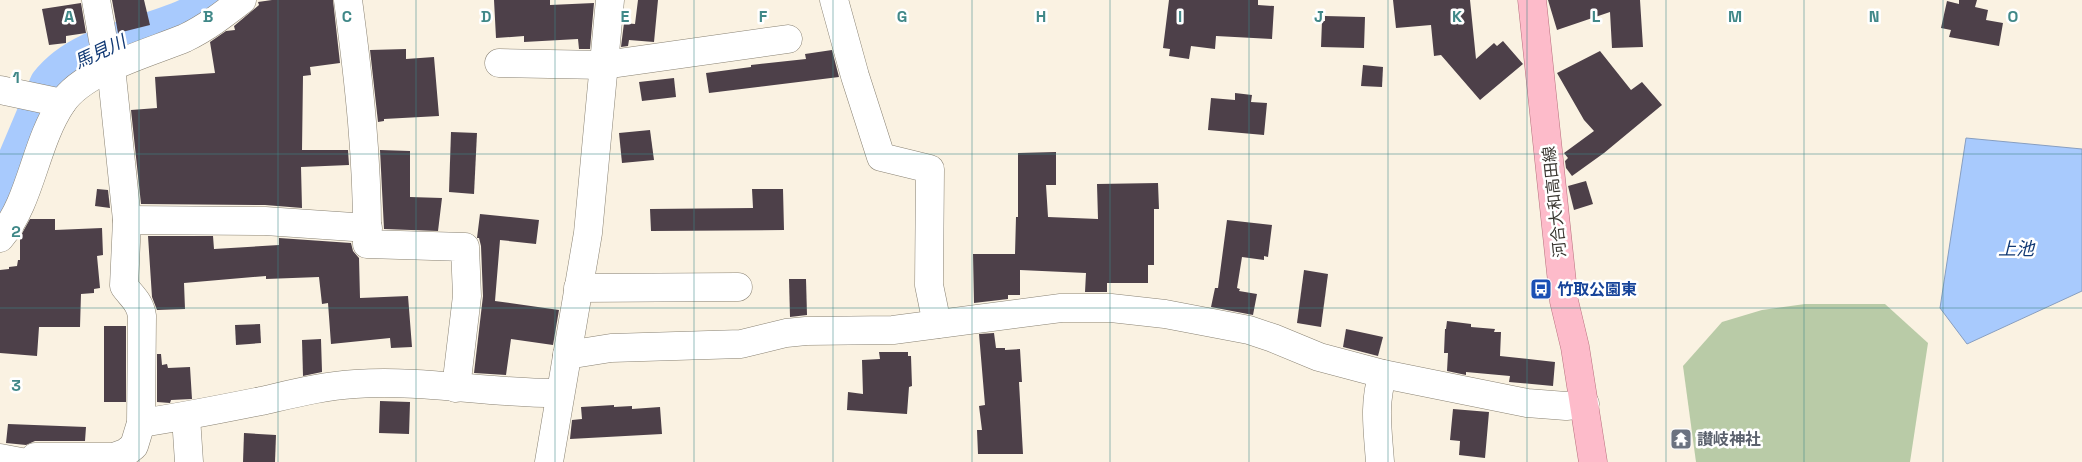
<svg xmlns="http://www.w3.org/2000/svg" width="2082" height="462" font-family="'Space Grotesk','Noto Sans JP',sans-serif">
  <rect width="100%" height="100%" fill="#faf2e2"/>
  <polygon fill="#b9cba7" points="1805,304 1885,304 1928,343 1910,462 1696,462 1683,366 1722,322 1762,310"/>
  <polygon fill="#a8cafd" stroke="#879ec0" points="1966,138 2082,149 2082,291 1967,344 1940,308"/>
  <g fill="none" stroke-linecap="round" stroke-linejoin="round">
    <path stroke="#a8cafd" stroke-width="39" d="M0,200l49,-116c33,-42 94,-45 140,-67 9,-5 17,-12 26,-17"/>
  </g>
  <g fill="#4d4049">
    <polygon points="112,0 144,0 150,25 118,33"/>
    <polygon points="272,0 333,0 340,63 310,67 311,75 303,76 302,150 348,150 349,165 301,167 302,208 265,205 141,204 131,110 157,108 155,77 215,73 210,42 226,31 235,30 234,26 259,5 258,2"/>
    <polygon points="494,0 550,0 550,5 594,3 590,49 579,49 578,39 524,42 524,36 496,38"/>
    <polygon points="638,0 658,0 654,42 629,40 628,46 621,47 624,23 635,24"/>
    <polygon points="1169,0 1258,0 1258,5 1274,6 1272,39 1216,36 1215,49 1191,46 1189,59 1169,56 1170,49 1163,48"/>
    <polygon points="1393,0 1470,0 1476,59 1494,43 1497,46 1503,41 1523,64 1480,100 1441,55 1434,56 1431,25 1396,28"/>
    <polygon points="1548,0 1640,0 1643,47 1612,48 1610,12 1557,30"/>
    <polygon points="1959,0 1977,0 1975,7 1988,10 1986,20 2003,23 1999,46 1949,37 1951,30 1941,28 1947,1 1959,4"/>
    <polygon points="81,3 86,33 66,36 66,43 49,45 42,9"/>
    <polygon points="1325,16 1365,17 1364,48 1321,47 1322,21 1325,21"/>
    <polygon points="406,49 406,59 434,57 439,116 384,119 384,121 378,122 370,50"/>
    <polygon points="832,50 839,77 709,93 706,73 751,67 751,65 806,59 805,54"/>
    <polygon points="1600,51 1631,90 1642,82 1662,105 1604,153 1572,176 1566,168 1565,161 1568,158 1564,153 1594,131 1584,120 1557,73"/>
    <polygon points="1363,65 1383,67 1382,87 1361,86"/>
    <polygon points="674,78 676,97 642,101 639,82"/>
    <polygon points="1235,93 1252,95 1251,102 1267,103 1264,135 1208,130 1211,98 1235,100"/>
    <polygon points="650,130 654,160 622,163 619,133"/>
    <polygon points="451,132 477,133 474,194 449,192"/>
    <polygon points="380,150 410,151 410,197 442,198 438,231 384,229"/>
    <polygon points="1056,152 1056,185 1046,185 1048,217 1098,219 1097,184 1158,183 1159,209 1154,209 1154,265 1148,265 1148,283 1107,283 1107,292 1085,292 1086,273 1020,270 1020,295 1008,295 1008,299 974,303 973,254 1015,254 1016,217 1018,217 1018,153"/>
    <polygon points="1586,181 1593,204 1574,210 1568,186"/>
    <polygon points="97,189 108,190 110,208 95,206"/>
    <polygon points="752,189 783,189 784,230 651,231 650,209 753,208"/>
    <polygon points="480,214 539,220 536,244 500,240 495,301 559,310 553,345 511,339 506,375 474,373 483,296 481,246 479,238 477,238"/>
    <polygon points="30,219 55,219 55,230 102,228 103,255 97,256 100,288 94,289 94,293 81,294 80,327 39,327 37,356 0,353 0,270 9,269 9,267 17,266 18,260 20,260 20,237"/>
    <polygon points="1227,220 1272,225 1268,257 1264,256 1264,260 1242,257 1237,288 1240,289 1239,291 1257,294 1253,315 1211,307 1215,288 1218,288"/>
    <polygon points="148,236 213,236 214,249 279,245 279,238 351,243 353,251 359,258 360,298 408,296 412,347 391,348 390,338 331,344 328,303 322,304 319,277 266,279 266,276 184,283 185,309 157,310 152,297"/>
    <polygon points="1304,270 1328,274 1321,327 1297,323"/>
    <polygon points="789,279 806,279 807,315 790,317"/>
    <polygon points="1447,321 1471,324 1471,327 1495,329 1494,332 1501,332 1500,356 1555,362 1553,386 1509,382 1510,376 1466,372 1466,375 1447,371 1448,353 1444,353 1445,329 1446,329"/>
    <polygon points="260,324 261,343 236,345 235,325"/>
    <rect x="104" y="326" width="22" height="76"/>
    <polygon points="1346,329 1383,337 1378,356 1343,347"/>
    <polygon points="994,333 996,348 1005,348 1005,350 1020,349 1022,382 1019,382 1023,454 978,454 977,430 982,430 979,406 985,405 979,334"/>
    <polygon points="321,339 322,372 303,376 302,340"/>
    <polygon points="879,352 908,352 908,356 911,356 912,386 909,387 907,414 847,410 848,392 863,394 862,360 880,359"/>
    <polygon points="157,354 161,354 162,365 167,364 168,368 190,367 192,399 171,400 170,403 157,402"/>
    <polygon points="380,401 410,402 409,434 379,433"/>
    <polygon points="614,405 614,407 632,406 632,409 660,407 662,434 570,439 572,420 582,419 581,407"/>
    <polygon points="1453,409 1489,412 1485,458 1459,455 1460,441 1450,440"/>
    <polygon points="8,424 86,427 85,441 35,441 26,445 6,443"/>
    <polygon points="244,433 276,435 275,462 243,462"/>
  </g>
  <g fill="none" stroke-linecap="round" stroke-linejoin="round">
    <g stroke="#898273" stroke-width="29">
      <g id="minor">
        <path d="M348,0c11,81 20,163 19,244l98,3 2,49 -11,92"/>
        <polyline points="834,0 855,76 881,157 930,169 929,285 937,324"/>
        <polyline points="499,63 604,65 788,39"/>
        <polyline points="0,90 62,103"/>
        <polyline points="127,220 265,221 368,228"/>
        <path d="M0,238c32,-38 34,-93 62,-135 22,-33 87,-50 123,-65 21,-10 39,-24 57,-38"/>
        <polyline points="578,288 738,287"/>
        <polyline points="567,355 611,348 741,344 786,333 806,331 893,330 1061,308 1111,308 1165,314 1249,330 1273,338 1319,357 1383,374 1527,403 1566,406 1585,404"/>
        <polyline points="186,417 189,462"/>
        <path d="M141,423c41,-6 80,-14 120,-22 31,-7 62,-15 94,-17 68,-5 136,10 205,9"/>
        <polyline points="0,458 21,462"/>
        <path d="M30,462l5,-5h79l11,-4 9,-7 7,-23 1,-107c-2,-14 -10,-19 -18,-30l3,-66 -16,-153 -8,-27 -7,-40"/>
        <polyline points="549,462 588,233 610,0"/>
        <path d="M1380,462c-2,-30 -7,-59 3,-88"/>
      </g>
    </g>
    <g stroke="#b7707d" stroke-width="29">
      <polyline id="major" points="1532,0 1564,301 1575,347 1593,462"/>
    </g>
    <use href="#minor" stroke="#fff" stroke-width="28"/>
    <use href="#major" stroke="#fdbbca" stroke-width="28"/>
  </g>
  <path fill="none" stroke="#408888" stroke-width="1" stroke-opacity="0.55" d="M139,0v462M278,0v462M416,0v462M555,0v462M694,0v462M833,0v462M972,0v462M1110,0v462M1249,0v462M1388,0v462M1527,0v462M1666,0v462M1804,0v462M1943,0v462M0,154h2082M0,308h2082"/>
  <defs>
    <g id="bus-square" transform="scale(1.125)"><rect x="-9" y="-9" width="18" height="18" rx="4" fill="#1a4fb4" stroke="#fff"/><path d="M-5-6H5V4H4V6H2V4H-2V6H-4V4H-5ZM-3.5-4V0h7V-4ZM-3.5 1.2v1.5H-2V1.2ZM2 1.2v1.5H3.5V1.2Z" fill="#fff"/></g>
    <g id="temple-square" transform="scale(1.125)"><rect x="-9" y="-9" width="18" height="18" rx="4" fill="#6b7280" stroke="#fff"/><path d="M0-6L5-2H3V0L6.5 2.5H4V6H1.5V3h-3V6H-4V2.5H-6.5L-3 0V-2H-5Z" fill="#fff"/></g>
  </defs>
  <g fill-rule="evenodd">
    <use href="#bus-square" x="1541" y="289"/>
    <use href="#temple-square" x="1681" y="439"/>
  </g>
  <g text-anchor="middle" stroke-width="5" stroke-linejoin="round" paint-order="stroke">
    <g font-size="16" fill="#3a3731" stroke="#fff">
      <text transform="translate(1554 202) rotate(-96)" y="6">河合大和高田線</text>
    </g>
    <g font-size="16" font-weight="bold" fill="#164399" stroke="#fff" text-anchor="start">
      <text x="1557" y="295">竹取公園東</text>
    </g>
    <g font-size="16" font-weight="bold" fill="#5b616d" stroke="#fff" text-anchor="start">
      <text x="1697" y="445">讃岐神社</text>
    </g>
    <g font-size="18" font-style="italic" fill="#113974" stroke="#fff">
      <text transform="translate(100 52) rotate(-25)" y="6">馬見川</text>
      <text x="2016" y="255">上池</text>
    </g>
  </g>
  <g font-size="16" text-anchor="middle" font-weight="bold" fill="#408888" stroke="#fff" stroke-width="5" stroke-linejoin="round" paint-order="stroke">
    <text x="69" y="22">A</text>
    <text x="208" y="22">B</text>
    <text x="347" y="22">C</text>
    <text x="486" y="22">D</text>
    <text x="625" y="22">E</text>
    <text x="763" y="22">F</text>
    <text x="902" y="22">G</text>
    <text x="1041" y="22">H</text>
    <text x="1180" y="22">I</text>
    <text x="1319" y="22">J</text>
    <text x="1457" y="22">K</text>
    <text x="1596" y="22">L</text>
    <text x="1735" y="22">M</text>
    <text x="1874" y="22">N</text>
    <text x="2013" y="22">O</text>
    <text x="16" y="83">1</text>
    <text x="16" y="237">2</text>
    <text x="16" y="391">3</text>
  </g>
</svg>
